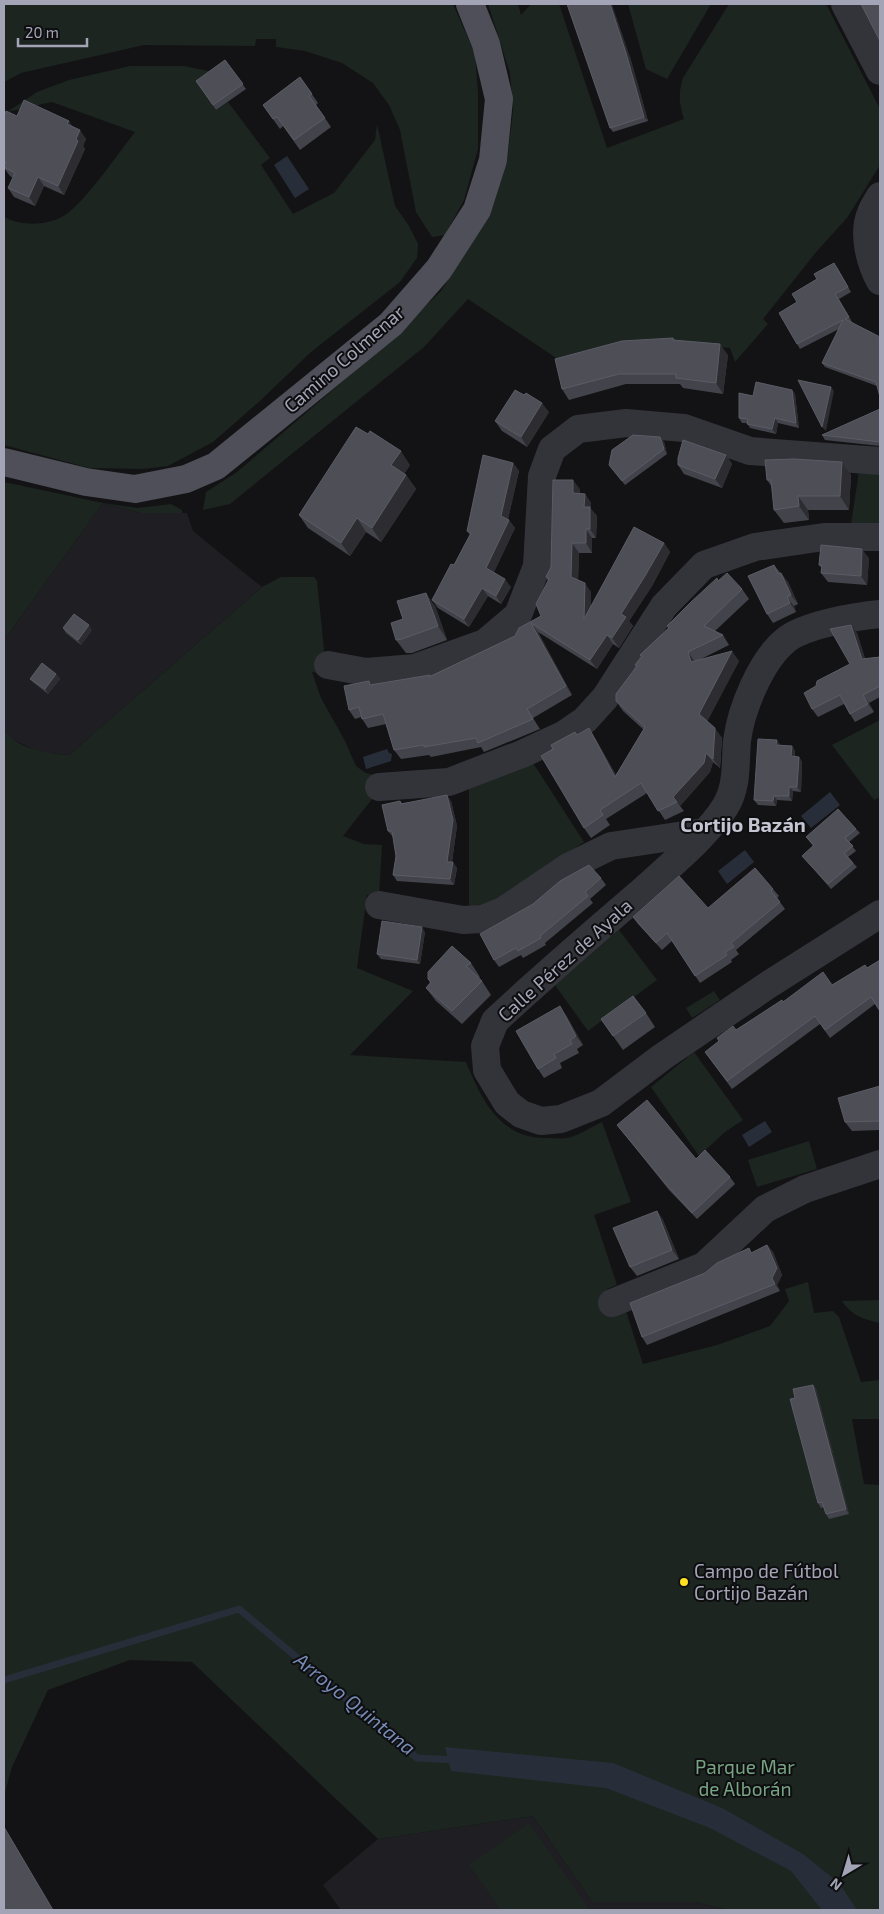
<svg xmlns="http://www.w3.org/2000/svg" width="884" height="1914" font-family="'Exo 2',sans-serif">
  <rect width="100%" height="100%" fill="#131315"/>
  <g fill="#1f1e22">
    <polygon points="103,503 141,513 187,513 193,531 262,587 69,755 38,752 9,737 4,730 4,640"/>
    <polygon points="533,1816 592,1902 695,1902 728,1910 341,1910 323,1885 378,1839"/>
  </g>
  <g fill="#1c251f">
    <polygon points="4,4 453,4 475,54 478,92 478,149 464,200 445,235 432,237 416,212 400,130 389,105 373,83 342,63 305,51 276,47 276,39 256,39 255,46 144,45 21,73 4,82"/>
    <path d="M488,4h30l3,11 10,-11h28l48,144 77,-29c-5,-15 -6,-26 -1,-41l46,-74h97l54,105v56l-33,53 -30,33 -54,68 5,5 -33,38 -5,-14 -62,-5 -52,-1 -1,4 -56,14 -91,-61 -44,48 -194,157 -27,6 3,-18 31,-20 147,-126 57,-55 42,-66 24,-64 6,-50 -3,-38z"/>
    <polygon points="628,4 711,4 667,79 646,69"/>
    <path d="M130,66h54l34,7 -19,13 17,24 12,-8 42,56 -9,7 32,49 41,-21 41,-53 2,-16 18,82 14,20 9,18 -1,14 -17,24 -89,70 -50,48 -48,42 -45,24 -25,3 -54,-1 -85,-23v-228c19,10 48,9 65,-5 22,-18 47,-56 66,-80l-83,-30 -45,10 30,-20 32,-12z"/>
    <polygon points="859,471 880,474 880,525 851,524"/>
    <polygon points="4,482 103,503 137,508 171,504 182,510 182,513 141,513 103,503 4,640"/>
    <path d="M281,577h33l3,4 7,68 -6,24 -6,-1 9,26 24,43 11,25 10,7 8,2 -2,24 -29,37 21,8 18,1 -3,51 -12,-1 -10,73 56,23 -63,64 116,7c16,38 34,77 81,76 6,0 14,1 20,0 11,-2 24,-11 35,-16l29,80 -37,13 23,70 -10,4 10,21 8,-2 18,56 74,-19 53,-19 19,-25 -4,-12 23,-7 6,31 19,-2 6,6 22,65 19,-2v39h-28l12,65 16,1v425h-152l-33,-8h-103l-59,-86 -155,23 -186,-177 -62,-2 -82,30 -36,77 -8,29v-1066c16,20 41,23 65,25l193,-168z"/>
    <polygon points="880,720 880,797 874,800 832,745"/>
    <polygon points="533,763 584,842 495,901 469,907 469,789"/>
    <polygon points="619,930 657,980 588,1031 555,985"/>
    <polygon points="714,991 720,1000 692,1018 686,1008"/>
    <polygon points="694,1052 743,1120 725,1132 699,1156 651,1087"/>
    <polygon points="809,1141 817,1169 757,1187 748,1160"/>
    <path d="M880,1300v23c-17,-4 -28,-7 -38,-22z"/>
    <polygon points="529,1823 590,1910 501,1910 469,1865"/>
  </g>
  <g fill="#282e39">
    <polygon points="287,156 309,189 295,198 274,165"/>
    <polygon points="387,749 389,753 392,754 391,761 366,769 363,757"/>
    <polygon points="830,792 840,805 811,828 801,816"/>
    <polygon points="745,850 754,862 727,884 718,871"/>
    <polygon points="765,1121 772,1132 749,1147 742,1135"/>
    <polygon points="445,1747 613,1763 722,1808 803,1854 839,1883 857,1910 822,1910 791,1871 710,1828 606,1788 451,1771"/>
  </g>
  <g fill="none" stroke-linecap="round" stroke-linejoin="round">
    <polyline stroke="#282e39" stroke-width="7" points="4,1680 239,1609 417,1758 456,1760"/>
    <g stroke="#33333a" stroke-width="28">
      <polyline points="845,4 880,71"/>
      <path d="M880,196c-3,6 -7,11 -9,17 -9,20 -1,50 9,68"/>
      <path d="M880,614c-23,2 -76,11 -94,26 -25,20 -45,69 -49,101 -2,22 1,45 -12,66 -18,29 -59,62 -85,86 -49,42 -98,84 -145,128l-10,25 2,24 20,33 14,11 20,7 20,-2 40,-16 61,-46 106,-72 112,-71"/>
      <polyline points="328,665 366,672 415,668 485,643 518,615 537,566 542,476 552,449 578,429 626,423 684,428 750,451 880,461"/>
      <polyline points="379,787 449,782 522,754 563,735 585,720 605,698 664,606 704,565 755,547 824,537 880,537"/>
      <polyline points="379,905 463,920 482,919 503,911 568,867 611,846 704,832"/>
      <polyline points="612,1303 704,1266 765,1209 805,1189 880,1164"/>
    </g>
    <polyline stroke="#4f4f59" stroke-width="28" points="4,462 86,482 135,489 186,479 216,466 391,324 439,269 477,210 493,160 499,99 486,44 470,4"/>
  </g>
  <g fill="#43434b">
    <polygon points="630,57 648,121 613,132 610,128"/>
    <polygon points="225,60 246,89 216,110 196,81"/>
    <polygon points="300,77 318,103 316,105 331,127 300,150 283,126 280,129 263,105"/>
    <polygon points="17,116 73,127 86,139 83,146 85,149 64,195 44,186 35,206 14,197 8,188 13,178 10,176 4,168 4,117"/>
    <polygon points="837,267 851,292 839,299 852,322 851,322 880,337 877,386 825,367 822,363 839,329 800,349 797,344 797,302"/>
    <polygon points="673,338 675,340 728,355 723,394 683,388 680,384 626,384 569,400 562,389"/>
    <polygon points="792,390 795,394 799,428 778,423 776,434 750,428 747,423 742,423 739,418 753,396"/>
    <polygon points="880,409 880,446 825,440 822,435"/>
    <polygon points="549,412 527,447 502,431 495,421"/>
    <polygon points="660,437 664,442 667,454 625,485 609,465"/>
    <polygon points="726,455 732,464 722,488 684,474 678,465"/>
    <polygon points="842,462 851,475 849,510 808,510 809,520 784,523 774,510 772,487 767,480"/>
    <polygon points="513,463 519,471 508,519 515,528 494,572 511,587 501,604 488,596 469,627 438,608 432,600 454,565 470,535 467,531"/>
    <polygon points="410,465 404,474 406,475 416,489 381,542 366,532 350,556 308,528 299,515"/>
    <polygon points="580,489 580,493 585,494 591,503 591,509 597,516 596,538 592,538 592,553 579,553 578,580 591,592 591,606 664,543 670,552 652,586 629,621 633,626 619,648 613,644 597,669 538,632 572,695 533,718 540,729 484,752 481,747 431,757 429,755 401,759 394,750 386,724 368,728 361,717 355,719 349,710 372,685 430,675 430,676 515,636 541,616 548,581 546,577 551,567"/>
    <polygon points="869,558 867,585 828,582 821,573 822,568 819,565"/>
    <polygon points="774,565 788,582 798,604 794,606 796,612 773,623 767,614"/>
    <polygon points="718,581 742,589 749,599 715,631 723,635 729,645 699,660 739,661 707,721 722,738 720,768 713,762 710,772 680,806 684,811 665,820 647,793 606,819 610,825 591,838 584,828 553,749 577,735 595,738 616,775 644,730 623,711 616,701 641,657 640,655 668,628 667,626"/>
    <polygon points="435,606 447,640 412,653 406,653 396,640 403,619"/>
    <polygon points="63,628 92,630 81,645 66,633"/>
    <polygon points="857,633 865,659 880,657 880,697 869,703 874,712 855,722 850,714 844,704 818,717 812,709 816,686 850,664"/>
    <polygon points="56,674 60,679 48,694 34,683 30,679"/>
    <polygon points="780,744 780,746 792,746 795,751 795,757 799,757 802,762 801,792 793,791 792,801 777,800 776,806 758,805 754,800"/>
    <polygon points="400,801 402,803 451,801 457,826 452,862 457,868 454,885 397,881 393,875 396,856 393,837 388,831"/>
    <polygon points="856,829 860,833 849,842 856,851 848,857 857,867 831,889 802,856 813,846 806,837"/>
    <polygon points="601,878 606,885 590,899 593,903 545,943 546,945 523,958 521,955 499,967 494,960"/>
    <polygon points="773,889 779,896 777,898 785,909 736,950 739,954 731,960 732,962 700,983 672,941 662,950 638,924 633,917 708,908"/>
    <polygon points="425,932 420,964 381,959 377,954"/>
    <polygon points="880,960 880,1012 875,1004 830,1038 820,1024 732,1089 705,1052 736,1030 783,1002 832,985 867,968"/>
    <polygon points="471,963 480,977 478,978 482,981 491,995 462,1024 436,1001 426,988 430,983 428,979"/>
    <polygon points="646,1013 655,1027 623,1050 601,1019"/>
    <polygon points="566,1015 583,1045 577,1049 579,1053 560,1063 562,1068 544,1078 538,1069"/>
    <polygon points="880,1086 880,1130 852,1131 845,1122"/>
    <polygon points="617,1125 696,1159 730,1177 735,1184 697,1219 669,1190"/>
    <polygon points="657,1211 663,1220 679,1259 637,1276 630,1267"/>
    <polygon points="767,1245 773,1252 782,1275 777,1285 780,1291 647,1345 642,1337 705,1273 749,1248 752,1253"/>
    <polygon points="813,1385 816,1389 849,1514 829,1519 826,1514 824,1507 821,1508 818,1503 795,1398"/>
  </g>
  <g fill="#2c2c31">
    <polygon points="610,4 612,4 630,57 648,121 644,117"/>
    <polygon points="69,121 75,130 67,124"/>
    <polygon points="80,130 86,139 83,146 85,149 64,195 58,186 76,139"/>
    <polygon points="38,177 44,186 35,206 29,197"/>
    <polygon points="720,344 728,355 723,394 716,383"/>
    <polygon points="831,387 834,391 826,431 822,427"/>
    <polygon points="792,390 795,394 799,428 796,423"/>
    <polygon points="542,403 549,412 527,447 521,437"/>
    <polygon points="775,418 778,423 776,434 772,429"/>
    <polygon points="660,437 664,442 667,454 664,449"/>
    <polygon points="401,451 410,465 401,479 391,465"/>
    <polygon points="726,455 732,464 722,488 715,479"/>
    <polygon points="842,462 851,475 849,510 840,496"/>
    <polygon points="513,463 519,471 507,524 509,520 515,528 492,576 486,568 501,516"/>
    <polygon points="406,475 416,489 381,542 372,528"/>
    <polygon points="573,480 580,489 579,502 573,493"/>
    <polygon points="585,494 591,503 591,509 597,516 596,538 590,529 584,507"/>
    <polygon points="798,496 808,510 809,520 799,506"/>
    <polygon points="357,518 366,532 350,556 341,543"/>
    <polygon points="586,529 592,538 592,553 586,543"/>
    <polygon points="572,543 579,553 578,586 571,577"/>
    <polygon points="664,543 670,552 652,586 629,621 633,626 619,648 612,638 621,614"/>
    <polygon points="862,549 869,558 867,585 861,576"/>
    <polygon points="781,573 788,582 798,604 791,595"/>
    <polygon points="505,579 511,587 501,604 496,596"/>
    <polygon points="585,583 591,592 591,628 584,619"/>
    <polygon points="482,588 488,596 469,627 464,619"/>
    <polygon points="426,593 435,606 447,640 438,626"/>
    <polygon points="787,597 794,606 796,612 790,603"/>
    <polygon points="531,623 538,632 572,695 566,686"/>
    <polygon points="89,625 92,630 81,645 78,640"/>
    <polygon points="851,625 857,633 868,667 862,659"/>
    <polygon points="607,635 613,644 597,669 590,660"/>
    <polygon points="732,651 739,661 706,724 699,714"/>
    <polygon points="688,652 695,662 691,662"/>
    <polygon points="56,674 60,679 48,694 45,689"/>
    <polygon points="863,695 869,703 874,712 868,704"/>
    <polygon points="589,728 595,738 622,786 615,777"/>
    <polygon points="715,728 722,738 720,768 713,759"/>
    <polygon points="777,740 780,744 780,750 776,745"/>
    <polygon points="792,746 795,751 794,761 791,756"/>
    <polygon points="706,753 713,762 710,772 680,806 673,797"/>
    <polygon points="799,757 802,762 801,792 797,787"/>
    <polygon points="789,787 793,791 792,801 789,796"/>
    <polygon points="447,795 451,801 457,826 451,868 447,862"/>
    <polygon points="774,796 777,800 776,806 773,801"/>
    <polygon points="453,862 457,868 454,885 450,879"/>
    <polygon points="422,927 425,932 420,964 417,960"/>
    <polygon points="560,1006 566,1015 583,1045 576,1036"/>
    <polygon points="657,1211 663,1220 679,1259 672,1250"/>
    <polygon points="767,1245 773,1252 782,1275 777,1285 780,1291 775,1284 772,1278"/>
    <polygon points="813,1385 816,1389 849,1514 846,1509"/>
  </g>
  <g fill="#4e4e57" stroke="#5b5c66">
    <polygon points="567,4 610,4 626,53 644,117 610,128"/>
    <polygon points="861,4 880,4 880,41"/>
    <polygon points="225,60 243,84 213,105 196,81"/>
    <polygon points="300,77 312,94 309,96 325,118 294,140 277,117 273,119 263,105"/>
    <polygon points="24,100 69,121 67,124 80,130 76,139 78,141 58,186 38,177 29,197 8,188 15,173 4,167 6,162 4,161 4,117 6,111 17,116"/>
    <polygon points="834,263 848,287 835,294 849,317 845,319 880,337 880,397 876,382 822,363 843,320 797,344 779,313 797,302 792,294 817,279 814,274"/>
    <polygon points="673,338 673,340 720,344 716,383 676,378 676,374 619,374 562,389 555,359 622,341"/>
    <polygon points="798,380 831,387 822,427"/>
    <polygon points="756,382 792,390 796,423 775,418 772,429 747,424 748,419 739,418 739,393 753,396"/>
    <polygon points="515,390 524,395 526,393 542,403 521,437 495,421"/>
    <polygon points="880,409 880,442 822,435"/>
    <polygon points="356,427 368,434 370,431 401,451 391,465 406,475 372,528 357,518 341,543 299,515"/>
    <polygon points="633,435 660,437 664,449 622,481 609,465 612,450"/>
    <polygon points="683,440 726,455 715,479 678,465 678,458"/>
    <polygon points="483,455 513,463 501,516 509,520 486,568 505,579 496,596 482,588 464,619 432,600 451,564 454,565 471,533 467,531"/>
    <polygon points="794,459 842,462 840,496 798,496 799,506 774,510 771,480 767,480 765,460"/>
    <polygon points="553,480 573,480 573,493 585,494 584,507 590,507 590,529 586,529 586,543 572,543 571,577 585,583 584,619 634,527 664,543 645,576 621,614 626,617 612,638 607,635 590,660 531,623 566,686 527,709 533,719 478,743 476,738 424,747 424,745 394,750 383,714 362,719 359,707 349,710 344,686 369,681 370,685 430,675 429,677 515,636 519,628 541,616 536,604 549,579 546,577 551,567"/>
    <polygon points="821,545 862,549 861,576 821,573 822,566 819,565"/>
    <polygon points="774,565 778,574 781,573 791,595 787,597 790,603 767,614 748,576"/>
    <polygon points="727,573 742,589 704,626 723,635 688,652 691,662 732,651 699,714 715,728 713,759 706,753 704,763 673,797 677,802 658,811 641,783 600,810 603,815 584,828 541,756 553,749 551,745 575,732 577,735 589,728 615,777 645,727 616,701 616,694 637,666 635,665 642,656 640,655 669,628 667,626 691,602 717,578 718,581"/>
    <polygon points="426,593 438,626 402,639 396,640 391,623 403,619 397,601"/>
    <polygon points="74,614 89,625 78,640 63,628"/>
    <polygon points="851,625 862,659 880,657 880,686 863,695 868,704 850,714 840,695 812,709 804,693 816,686 817,681 850,664 830,629"/>
    <polygon points="42,663 56,674 45,689 30,679"/>
    <polygon points="758,739 777,740 776,745 792,746 791,756 799,757 797,787 789,787 789,796 774,796 773,801 754,800"/>
    <polygon points="447,795 453,820 447,862 453,862 450,879 393,875 396,856 392,831 388,831 382,805 400,801 401,804"/>
    <polygon points="838,809 856,829 845,838 853,846 844,853 853,863 828,884 802,856 814,845 806,837"/>
    <polygon points="589,865 601,878 585,892 588,896 540,936 541,938 518,951 516,948 494,960 480,934 533,904 560,881"/>
    <polygon points="755,868 773,889 771,891 780,902 731,943 734,947 725,952 727,955 695,976 667,933 656,943 633,917 679,876 708,908"/>
    <polygon points="382,921 422,927 417,960 377,954"/>
    <polygon points="452,946 471,963 466,966 482,981 452,1011 426,988 431,982 428,979 428,972"/>
    <polygon points="880,960 880,1011 871,997 825,1030 815,1016 727,1081 705,1052 719,1041 717,1038 733,1026 736,1030 782,1000 783,1002 823,972 832,985 865,965 867,968"/>
    <polygon points="633,996 646,1013 613,1036 601,1019"/>
    <polygon points="560,1006 576,1036 570,1040 572,1044 554,1054 556,1058 538,1069 516,1031"/>
    <polygon points="880,1086 880,1121 845,1122 838,1098"/>
    <polygon points="647,1100 696,1159 705,1150 730,1177 692,1213 665,1183 617,1125"/>
    <polygon points="657,1211 672,1250 630,1267 613,1228"/>
    <polygon points="767,1245 777,1268 772,1278 775,1284 642,1337 630,1303 705,1273 717,1263 749,1248 751,1253"/>
    <polygon points="813,1385 846,1509 826,1514 822,1502 818,1503 790,1399 795,1398 793,1389"/>
    <polygon points="4,1827 53,1910 4,1910"/>
  </g>
  <circle fill="#ffe020" stroke="#0e0e10" stroke-width="2" cx="684" cy="1582" r="5"/>
  <g text-anchor="middle" stroke-width="4" stroke-linejoin="round" paint-order="stroke">
    <g font-size="19" fill="#a3a5b7" stroke="#0e0e10">
      <text transform="translate(344 359) rotate(-41)" y="7">Camino Colmenar</text>
      <text transform="translate(565 960) rotate(-42)" y="7">Calle Pérez de Ayala</text>
    </g>
    <g font-size="19" fill="#a3a5b7" stroke="#0e0e10" text-anchor="start">
      <text x="694" y="1578">Campo de Fútbol<tspan x="694" dy="22">Cortijo Bazán</tspan></text>
    </g>
    <g font-size="19" fill="#77a483" stroke="#0e0e10">
      <text x="745" y="1774">Parque Mar<tspan x="745" dy="22">de Alborán</tspan></text>
    </g>
    <g font-size="20" font-weight="bold" fill="#c4c5d2" stroke="#0e0e10">
      <text x="743" y="832">Cortijo Bazán</text>
    </g>
    <g font-size="20" font-style="italic" fill="#758bb6" stroke="#0e0e10">
      <text transform="translate(355 1704) rotate(39)" y="7">Arroyo Quintana</text>
    </g>
  </g>
  <rect width="884" height="1914" fill="none" stroke="#a3a5b7" stroke-width="10"/>
  <g transform="translate(844 1874) rotate(218)" stroke="#0e0e10" stroke-width="4" paint-order="stroke">
  <path d="M0-4L9 19L0 12L-9 19Z" fill="#a3a5b7"/>
  <text y="-8" font-size="14" font-weight="bold" text-anchor="middle" fill="#a3a5b7">N</text>
  </g>
  <path d="M18 38v8h69v-8" fill="none" stroke="#a3a5b7" stroke-width="2.5"/>
  <text x="25" y="38" font-size="15" fill="#a3a5b7" stroke="#0e0e10" stroke-width="4" paint-order="stroke">20 m</text>
</svg>
